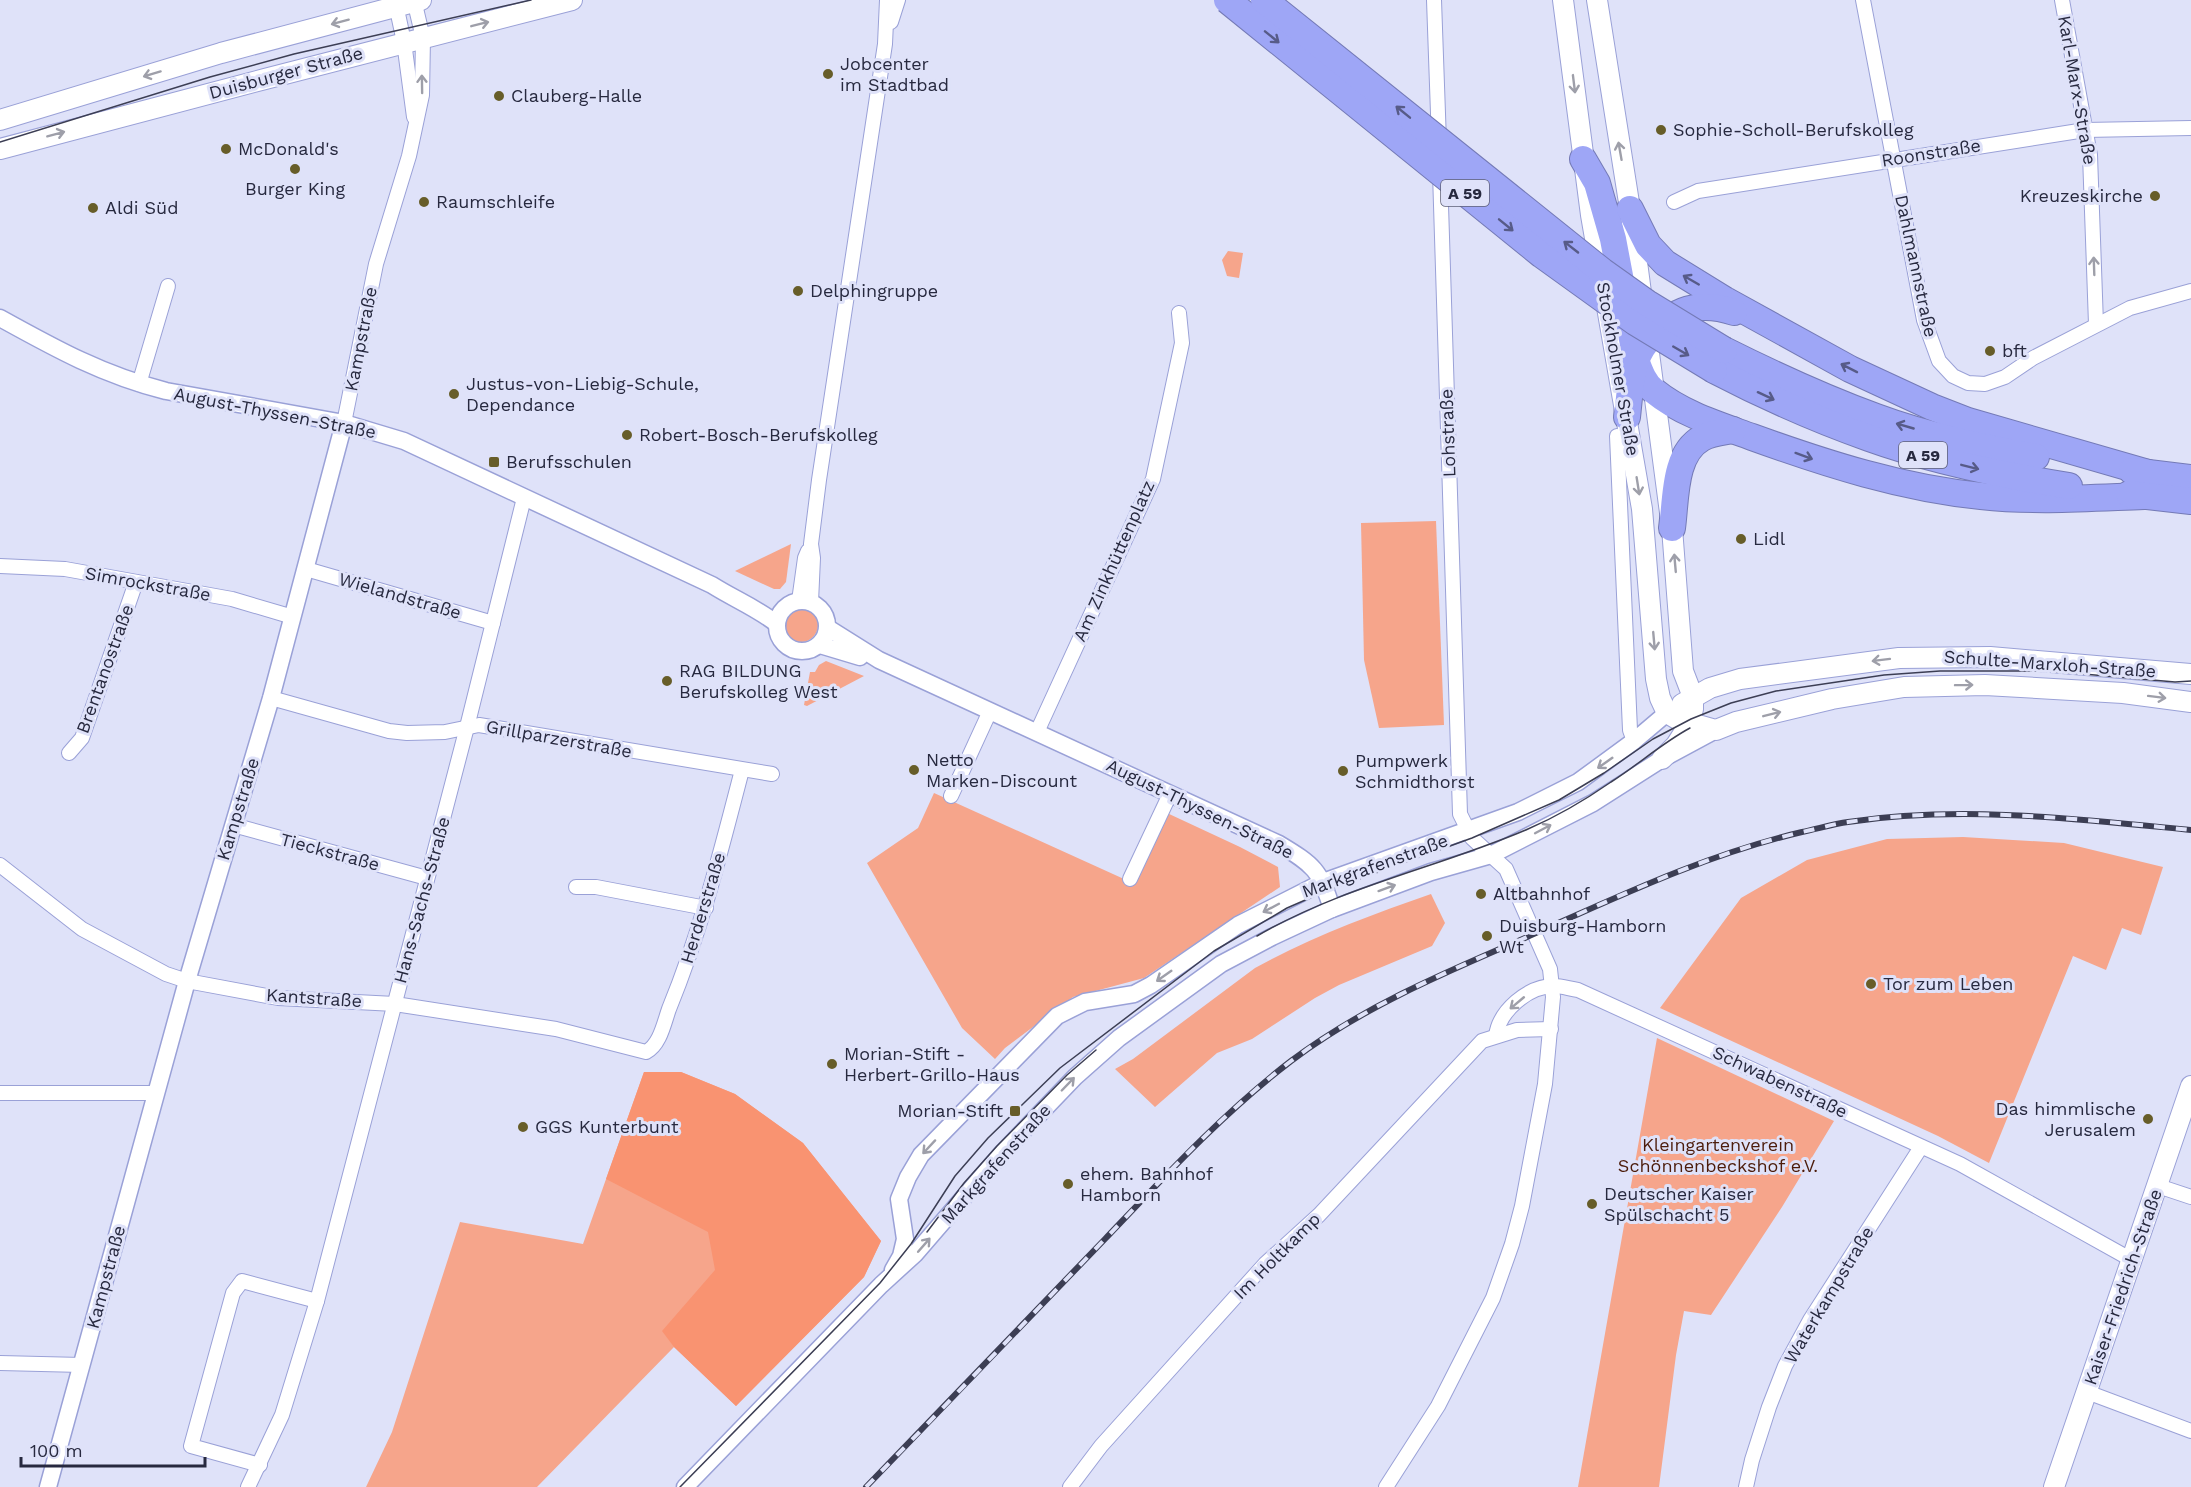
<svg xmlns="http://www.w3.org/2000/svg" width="2191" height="1487" font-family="'Work Sans',sans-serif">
  <rect width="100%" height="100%" fill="#dfe2f9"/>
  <g fill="#f6a58b">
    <polygon points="1228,251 1243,253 1239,278 1227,276 1222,260"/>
    <polygon points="1436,521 1444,725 1379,728 1364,660 1361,523"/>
    <polygon points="791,544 786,582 780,589 774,589 735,571"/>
    <circle cx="801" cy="625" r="17"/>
    <polygon points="826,661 864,676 807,706 804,705 810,672 815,672 819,665"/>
    <polygon points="934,793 1135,884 1167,813 1240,847 1278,867 1280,887 1144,978 1073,997 1005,1048 995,1059 962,1028 867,863 918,828"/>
    <polygon points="1963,837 2064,843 2163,867 2141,935 2122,928 2106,970 2073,956 1989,1163 1938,1136 1660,1008 1741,898 1807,860 1887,839"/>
    <path d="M1431,894l14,29 -13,23 -93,39 -24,13 -63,41 -35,14 -62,54 -40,-38 18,-10 122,-91c56,-31 116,-53 176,-74z"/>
    <polygon points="1657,1038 1834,1121 1782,1207 1711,1315 1684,1311 1676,1355 1659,1487 1578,1487"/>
    <polygon points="644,1072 681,1072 735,1094 803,1143 881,1241 864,1277 736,1406 674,1347 537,1487 366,1487 392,1432 460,1222 583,1244"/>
  </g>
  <polygon fill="#f99371" points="644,1072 681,1072 735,1094 803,1143 881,1241 864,1277 736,1406 674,1347 662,1331 715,1270 708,1232 606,1179"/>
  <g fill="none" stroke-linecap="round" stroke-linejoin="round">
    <g stroke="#9aa1d7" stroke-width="16">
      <g id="minor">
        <polyline points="395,0 404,42 414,117"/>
        <polyline points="1434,0 1439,142"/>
        <polyline points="1863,0 1924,320 1939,361 1953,376 1968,383 1985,384 2005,377 2033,358 2130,308 2191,291"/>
        <polyline points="2062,0 2090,155 2096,324"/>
        <polyline points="891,22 898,0"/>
        <polyline points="1674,202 1698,191 2085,130 2191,128"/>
        <polyline points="139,384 168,286"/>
        <polyline points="344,423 376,264 409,156 422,95 423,38 414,0"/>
        <polyline points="1617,436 1630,730 1634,741"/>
        <polyline points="0,566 65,569 232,599 293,617"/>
        <polyline points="306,569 493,623"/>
        <polyline points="799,601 805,558 808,551"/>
        <polyline points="811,602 813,558 811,544 819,480 885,44 887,0"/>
        <polyline points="271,698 389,731 407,733 445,732 479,725 772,774"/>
        <polyline points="1037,732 1153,479 1182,343 1179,313"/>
        <polyline points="69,753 82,738 136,582"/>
        <polyline points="951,796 990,711"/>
        <polyline points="233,825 427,878"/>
        <path d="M0,865l82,64 84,45 21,7 91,17 117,6 161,25 90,23c14,-7 18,-29 23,-43 32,-78 52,-158 73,-239"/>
        <polyline points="1130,879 1170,794"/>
        <polyline points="576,887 596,887 706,908"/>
        <path d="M1496,1036c3,-25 32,-50 58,-50 8,0 16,3 24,4l382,174 172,96"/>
        <polyline points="0,1093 156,1093"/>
        <polyline points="2158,1186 2191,1197"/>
        <polyline points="0,1363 82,1365"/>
        <polyline points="2087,1392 2191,1431"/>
        <polyline points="260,1465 191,1446 233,1293 242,1281 317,1301"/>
        <polyline points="248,1487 282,1415 317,1301 467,727 524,498"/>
        <polyline points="1070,1487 1101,1446 1265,1264 1319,1215 1482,1041 1517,1030 1551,1029"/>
        <polyline points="1386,1487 1438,1406 1493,1298 1512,1244 1522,1206 1545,1084 1553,997 1550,969 1506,869 1472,838 1460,814 1440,173"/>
        <polyline points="1746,1487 1752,1460 1769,1407 1785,1366 1810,1320 1921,1147"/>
      </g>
    </g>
    <g stroke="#9aa1d7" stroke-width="19">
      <g id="tertiary">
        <path d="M0,318c56,31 103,57 166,73l178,32 60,18 308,144c22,14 45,23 65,39"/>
        <circle cx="802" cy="626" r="25"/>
        <path d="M828,628l51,32 400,184c35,21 41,26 53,65"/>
        <polyline points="820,645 860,657"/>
        <polyline points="893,1270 901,1256 905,1239 899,1199 908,1177 921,1155 1057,1016 1085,1002 1134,994 1151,985 1238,925 1323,882 1518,812 1578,782 1634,741 1667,713"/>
        <polyline points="48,1487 187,981 271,698 344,423"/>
        <polyline points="685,1487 881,1285 915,1254 1003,1152 1075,1077 1119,1038 1221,964 1272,937 1332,909 1431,872 1491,855 1593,803 1662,759 1716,730"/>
      </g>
    </g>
    <g stroke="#9aa1d7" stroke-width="22">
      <g id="secondary">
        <polyline points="1563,0 1591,215 1642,509 1656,679 1660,698 1667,713 1677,719 1716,730 1736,722 1832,699 1904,687 1985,685 2123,693 2191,702"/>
        <polyline points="1597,0 1630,209 1672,528 1683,671 1693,697 1693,709 1690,723 1676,745 1662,759"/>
        <polyline points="0,120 221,53 421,0"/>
        <polyline points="0,149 265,79 572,0"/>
        <polyline points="1682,704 1710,688 1740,679 1899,658 1990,657 2191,674"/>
        <polyline points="2054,1487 2191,1086"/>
      </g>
    </g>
    <g stroke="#747ab6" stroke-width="28">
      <g id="motorway">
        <path d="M1583,159l14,24 16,56 23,121c4,11 8,23 18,31 28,23 65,34 98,46 75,27 150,51 229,59 54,6 109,2 163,0"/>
        <polyline points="1630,209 1648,245 1665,263 1725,300 1850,369 1932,407 1968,421 2148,473"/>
        <path d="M1724,350c50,25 100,48 152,67 51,19 106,30 160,40"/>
        <path d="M1714,370c50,26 101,49 155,68 64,23 132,37 200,48"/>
        <path d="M1627,417c2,-18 3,-39 9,-56 3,-8 9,-18 15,-24 23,-29 48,-36 83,-25"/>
        <polyline points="2132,471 2191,478"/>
        <polyline points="2129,494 2191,501"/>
        <path d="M1672,528c4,-28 1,-74 30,-90 9,-5 21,-6 31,-8"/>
      </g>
    </g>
    <use href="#minor" stroke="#fff" stroke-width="14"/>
    <use href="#tertiary" stroke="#fff" stroke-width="16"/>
    <use href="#secondary" stroke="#fff" stroke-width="20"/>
    <use href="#motorway" stroke="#9ea6f6" stroke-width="26"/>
    <g stroke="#3c3e54" stroke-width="1.5">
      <polyline points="0,142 210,77 294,54 531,0"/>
      <path d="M1257,936c86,-50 180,-68 271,-107 28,-12 57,-29 83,-47 27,-17 51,-39 79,-54"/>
      <polyline points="927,1232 964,1183 997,1146 1067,1075 1096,1050"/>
      <polyline points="680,1487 880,1283 911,1244 955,1176 988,1138 1060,1068 1214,951 1287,908 1326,891 1472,838 1559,800 1604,773 1653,739 1691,719 1731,703 1776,691 1884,675 1940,671 2049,671 2175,682 2191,681"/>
    </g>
    <g stroke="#3c3e54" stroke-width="6">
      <path id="rail" d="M866,1487c80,-82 159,-165 239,-248 59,-62 118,-126 186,-178 69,-52 148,-86 227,-120 93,-41 185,-86 284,-109 15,-3 31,-8 46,-10 113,-17 230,-3 343,8"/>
    </g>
    <use href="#rail" stroke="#dfe2f9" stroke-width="4" stroke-dasharray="11" stroke-linecap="butt"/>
    <g stroke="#747ab6" stroke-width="28" stroke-linecap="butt">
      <g id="motorway-bridge">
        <polyline points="1227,0 1542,255 1635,322 1714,370"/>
        <polyline points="1264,0 1602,271 1647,303 1724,350"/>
      </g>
    </g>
    <use href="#motorway-bridge" stroke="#9ea6f6" stroke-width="26"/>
  </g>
  <defs><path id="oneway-shaft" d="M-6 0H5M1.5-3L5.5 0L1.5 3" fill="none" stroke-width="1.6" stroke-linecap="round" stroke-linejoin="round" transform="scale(1.5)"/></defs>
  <g stroke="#9e9fa9">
    <use href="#oneway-shaft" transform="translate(340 22) rotate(165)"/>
    <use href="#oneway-shaft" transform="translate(480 24) rotate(-14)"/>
    <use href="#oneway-shaft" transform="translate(152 74) rotate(163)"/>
    <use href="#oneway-shaft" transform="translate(422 84) rotate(-91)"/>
    <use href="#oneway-shaft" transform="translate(1574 84) rotate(83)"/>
    <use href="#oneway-shaft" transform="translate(56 134) rotate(-15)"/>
    <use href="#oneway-shaft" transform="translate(1620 151) rotate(-100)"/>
    <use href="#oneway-shaft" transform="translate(2094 266) rotate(-92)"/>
    <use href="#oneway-shaft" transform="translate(1638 486) rotate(81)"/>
    <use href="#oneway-shaft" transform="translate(1675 563) rotate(-95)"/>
    <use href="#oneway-shaft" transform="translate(1654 641) rotate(85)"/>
    <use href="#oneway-shaft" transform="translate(1881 660) rotate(173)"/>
    <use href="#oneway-shaft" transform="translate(1964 685) rotate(-1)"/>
    <use href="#oneway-shaft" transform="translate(2157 697) rotate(7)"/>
    <use href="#oneway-shaft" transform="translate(1772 714) rotate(-14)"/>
    <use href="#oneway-shaft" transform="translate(1605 763) rotate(145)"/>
    <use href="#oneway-shaft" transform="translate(1543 829) rotate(-28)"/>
    <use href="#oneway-shaft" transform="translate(1387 888) rotate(-20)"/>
    <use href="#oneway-shaft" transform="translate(1271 908) rotate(152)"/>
    <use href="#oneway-shaft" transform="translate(1164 976) rotate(145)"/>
    <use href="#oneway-shaft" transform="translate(1517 1003) rotate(140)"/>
    <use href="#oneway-shaft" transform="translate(1068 1084) rotate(-46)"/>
    <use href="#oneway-shaft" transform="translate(929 1147) rotate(133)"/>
    <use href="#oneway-shaft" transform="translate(924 1245) rotate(-49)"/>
  </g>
  <g stroke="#575b88">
    <use href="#oneway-shaft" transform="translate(1272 37) rotate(39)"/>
    <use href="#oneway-shaft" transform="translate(1403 112) rotate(-141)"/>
    <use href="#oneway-shaft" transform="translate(1506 225) rotate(39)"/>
    <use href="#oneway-shaft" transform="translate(1571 247) rotate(-142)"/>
    <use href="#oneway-shaft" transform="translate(1691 280) rotate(-150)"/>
    <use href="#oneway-shaft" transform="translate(1681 351) rotate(30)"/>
    <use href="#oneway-shaft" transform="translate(1849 368) rotate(-153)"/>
    <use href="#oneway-shaft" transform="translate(1766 396) rotate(25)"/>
    <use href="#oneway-shaft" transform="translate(1905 426) rotate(-164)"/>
    <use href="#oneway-shaft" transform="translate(1804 456) rotate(20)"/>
    <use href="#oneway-shaft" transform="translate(1970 467) rotate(14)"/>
  </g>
  <g fill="#675d29" stroke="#dfe2f9" stroke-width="2">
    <circle cx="828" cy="74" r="6"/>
    <circle cx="499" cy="96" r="6"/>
    <circle cx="1661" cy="130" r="6"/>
    <circle cx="226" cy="149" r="6"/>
    <circle cx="295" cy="169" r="6"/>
    <circle cx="2155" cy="196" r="6"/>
    <circle cx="424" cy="202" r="6"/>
    <circle cx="93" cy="208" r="6"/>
    <circle cx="798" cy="291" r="6"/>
    <circle cx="1990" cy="351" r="6"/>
    <circle cx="454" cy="394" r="6"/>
    <circle cx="627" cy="435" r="6"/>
    <rect x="488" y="456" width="12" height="12" rx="3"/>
    <circle cx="1741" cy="539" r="6"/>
    <circle cx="667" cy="681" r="6"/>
    <circle cx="914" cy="770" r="6"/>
    <circle cx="1343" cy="771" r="6"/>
    <circle cx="1481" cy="894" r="6"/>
    <circle cx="1487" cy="936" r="6"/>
    <circle cx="1871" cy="984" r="6"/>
    <circle cx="832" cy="1064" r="6"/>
    <rect x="1009" y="1105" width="12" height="12" rx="3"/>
    <circle cx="2148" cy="1119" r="6"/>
    <circle cx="523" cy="1127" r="6"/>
    <circle cx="1068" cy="1184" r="6"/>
    <circle cx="1592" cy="1204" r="6"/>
  </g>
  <g text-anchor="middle" stroke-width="6" stroke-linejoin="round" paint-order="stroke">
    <g fill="#dfe2f9" stroke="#5e6077" stroke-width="1.5">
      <rect x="1441" y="180" width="48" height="26" rx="4.5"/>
      <rect x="1899" y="442" width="48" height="26" rx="4.5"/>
    </g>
    <g font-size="16" font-weight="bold" fill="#27293f">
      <text x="1465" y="199">A 59</text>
      <text x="1923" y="461">A 59</text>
    </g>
    <g font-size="18" fill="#27293f" stroke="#dfe2f9" text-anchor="start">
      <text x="840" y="70">Jobcenter<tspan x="840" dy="21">im Stadtbad</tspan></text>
      <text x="511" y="102">Clauberg-Halle</text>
      <text x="1673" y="136">Sophie-Scholl-Berufskolleg</text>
      <text x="238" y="155">McDonald's</text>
      <text x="295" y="195" text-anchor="middle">Burger King</text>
      <text x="2143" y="202" text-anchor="end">Kreuzeskirche</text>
      <text x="436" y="208">Raumschleife</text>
      <text x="105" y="214">Aldi Süd</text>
      <text x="810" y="297">Delphingruppe</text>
      <text x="2002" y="357">bft</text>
      <text x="466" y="390">Justus-von-Liebig-Schule,<tspan x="466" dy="21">Dependance</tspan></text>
      <text x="639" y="441">Robert-Bosch-Berufskolleg</text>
      <text x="506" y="468">Berufsschulen</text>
      <text x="1753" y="545">Lidl</text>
      <text x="679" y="677">RAG BILDUNG<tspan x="679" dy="21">Berufskolleg West</tspan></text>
      <text x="926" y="766">Netto<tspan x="926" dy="21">Marken-Discount</tspan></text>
      <text x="1355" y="767">Pumpwerk<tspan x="1355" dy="21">Schmidthorst</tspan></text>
      <text x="1493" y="900">Altbahnhof</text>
      <text x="1499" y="932">Duisburg-Hamborn<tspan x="1499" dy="21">Wt</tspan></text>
      <text x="1883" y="990">Tor zum Leben</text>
      <text x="844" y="1060">Morian-Stift -<tspan x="844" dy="21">Herbert-Grillo-Haus</tspan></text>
      <text x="2136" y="1115" text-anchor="end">Das himmlische<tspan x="2136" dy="21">Jerusalem</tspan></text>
      <text x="1003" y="1117" text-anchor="end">Morian-Stift</text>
      <text x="535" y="1133">GGS Kunterbunt</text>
      <text x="1080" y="1180">ehem. Bahnhof<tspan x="1080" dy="21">Hamborn</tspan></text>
      <text x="1604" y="1200">Deutscher Kaiser<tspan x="1604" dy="21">Spülschacht 5</tspan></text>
    </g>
    <g font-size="18" fill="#27293f" stroke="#dfe2f9">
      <text transform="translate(286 73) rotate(-15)" y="6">Duisburger Straße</text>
      <text transform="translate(2077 90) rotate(80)" y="6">Karl-Marx-Straße</text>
      <text transform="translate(1931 153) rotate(-9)" y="6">Roonstraße</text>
      <text transform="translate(1916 266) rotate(78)" y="6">Dahlmannstraße</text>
      <text transform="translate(361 339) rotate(-79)" y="6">Kampstraße</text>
      <text transform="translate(1618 369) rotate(80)" y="6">Stockholmer Straße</text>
      <text transform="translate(275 413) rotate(11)" y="6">August-Thyssen-Straße</text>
      <text transform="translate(1448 433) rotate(-92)" y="6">Lohstraße</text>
      <text transform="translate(1114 561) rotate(-66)" y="6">Am Zinkhüttenplatz</text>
      <text transform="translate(148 584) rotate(10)" y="6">Simrockstraße</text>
      <text transform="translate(400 596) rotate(16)" y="6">Wielandstraße</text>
      <text transform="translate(2050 664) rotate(4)" y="6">Schulte-Marxloh-Straße</text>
      <text transform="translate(105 669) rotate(-70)" y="6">Brentanostraße</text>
      <text transform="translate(559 739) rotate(10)" y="6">Grillparzerstraße</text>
      <text transform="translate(238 809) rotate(-73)" y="6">Kampstraße</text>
      <text transform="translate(1200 809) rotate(26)" y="6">August-Thyssen-Straße</text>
      <text transform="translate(330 852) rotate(15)" y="6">Tieckstraße</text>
      <text transform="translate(1375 866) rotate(-20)" y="6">Markgrafenstraße</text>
      <text transform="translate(422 900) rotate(-75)" y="6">Hans-Sachs-Straße</text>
      <text transform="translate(703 908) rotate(-73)" y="6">Herderstraße</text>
      <text transform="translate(314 998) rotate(4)" y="6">Kantstraße</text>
      <text transform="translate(1780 1082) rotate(25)" y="6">Schwabenstraße</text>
      <text transform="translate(996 1164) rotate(-48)" y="6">Markgrafenstraße</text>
      <text transform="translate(1277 1256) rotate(-45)" y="6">Im Holtkamp</text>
      <text transform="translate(106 1277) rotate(-75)" y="6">Kampstraße</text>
      <text transform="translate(2123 1287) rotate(-71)" y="6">Kaiser-Friedrich-Straße</text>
      <text transform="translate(1829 1295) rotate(-59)" y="6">Waterkampstraße</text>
    </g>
    <g font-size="18" fill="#4c1c0b" stroke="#dfe2f9">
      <text x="1718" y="1151">Kleingartenverein<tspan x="1718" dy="21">Schönnenbeckshof e.V.</tspan></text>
    </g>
  </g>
  <path d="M21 1457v9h184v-9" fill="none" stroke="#27293f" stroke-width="3"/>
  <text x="30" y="1457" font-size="18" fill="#27293f" stroke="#dfe2f9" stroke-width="4.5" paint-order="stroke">100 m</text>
</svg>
